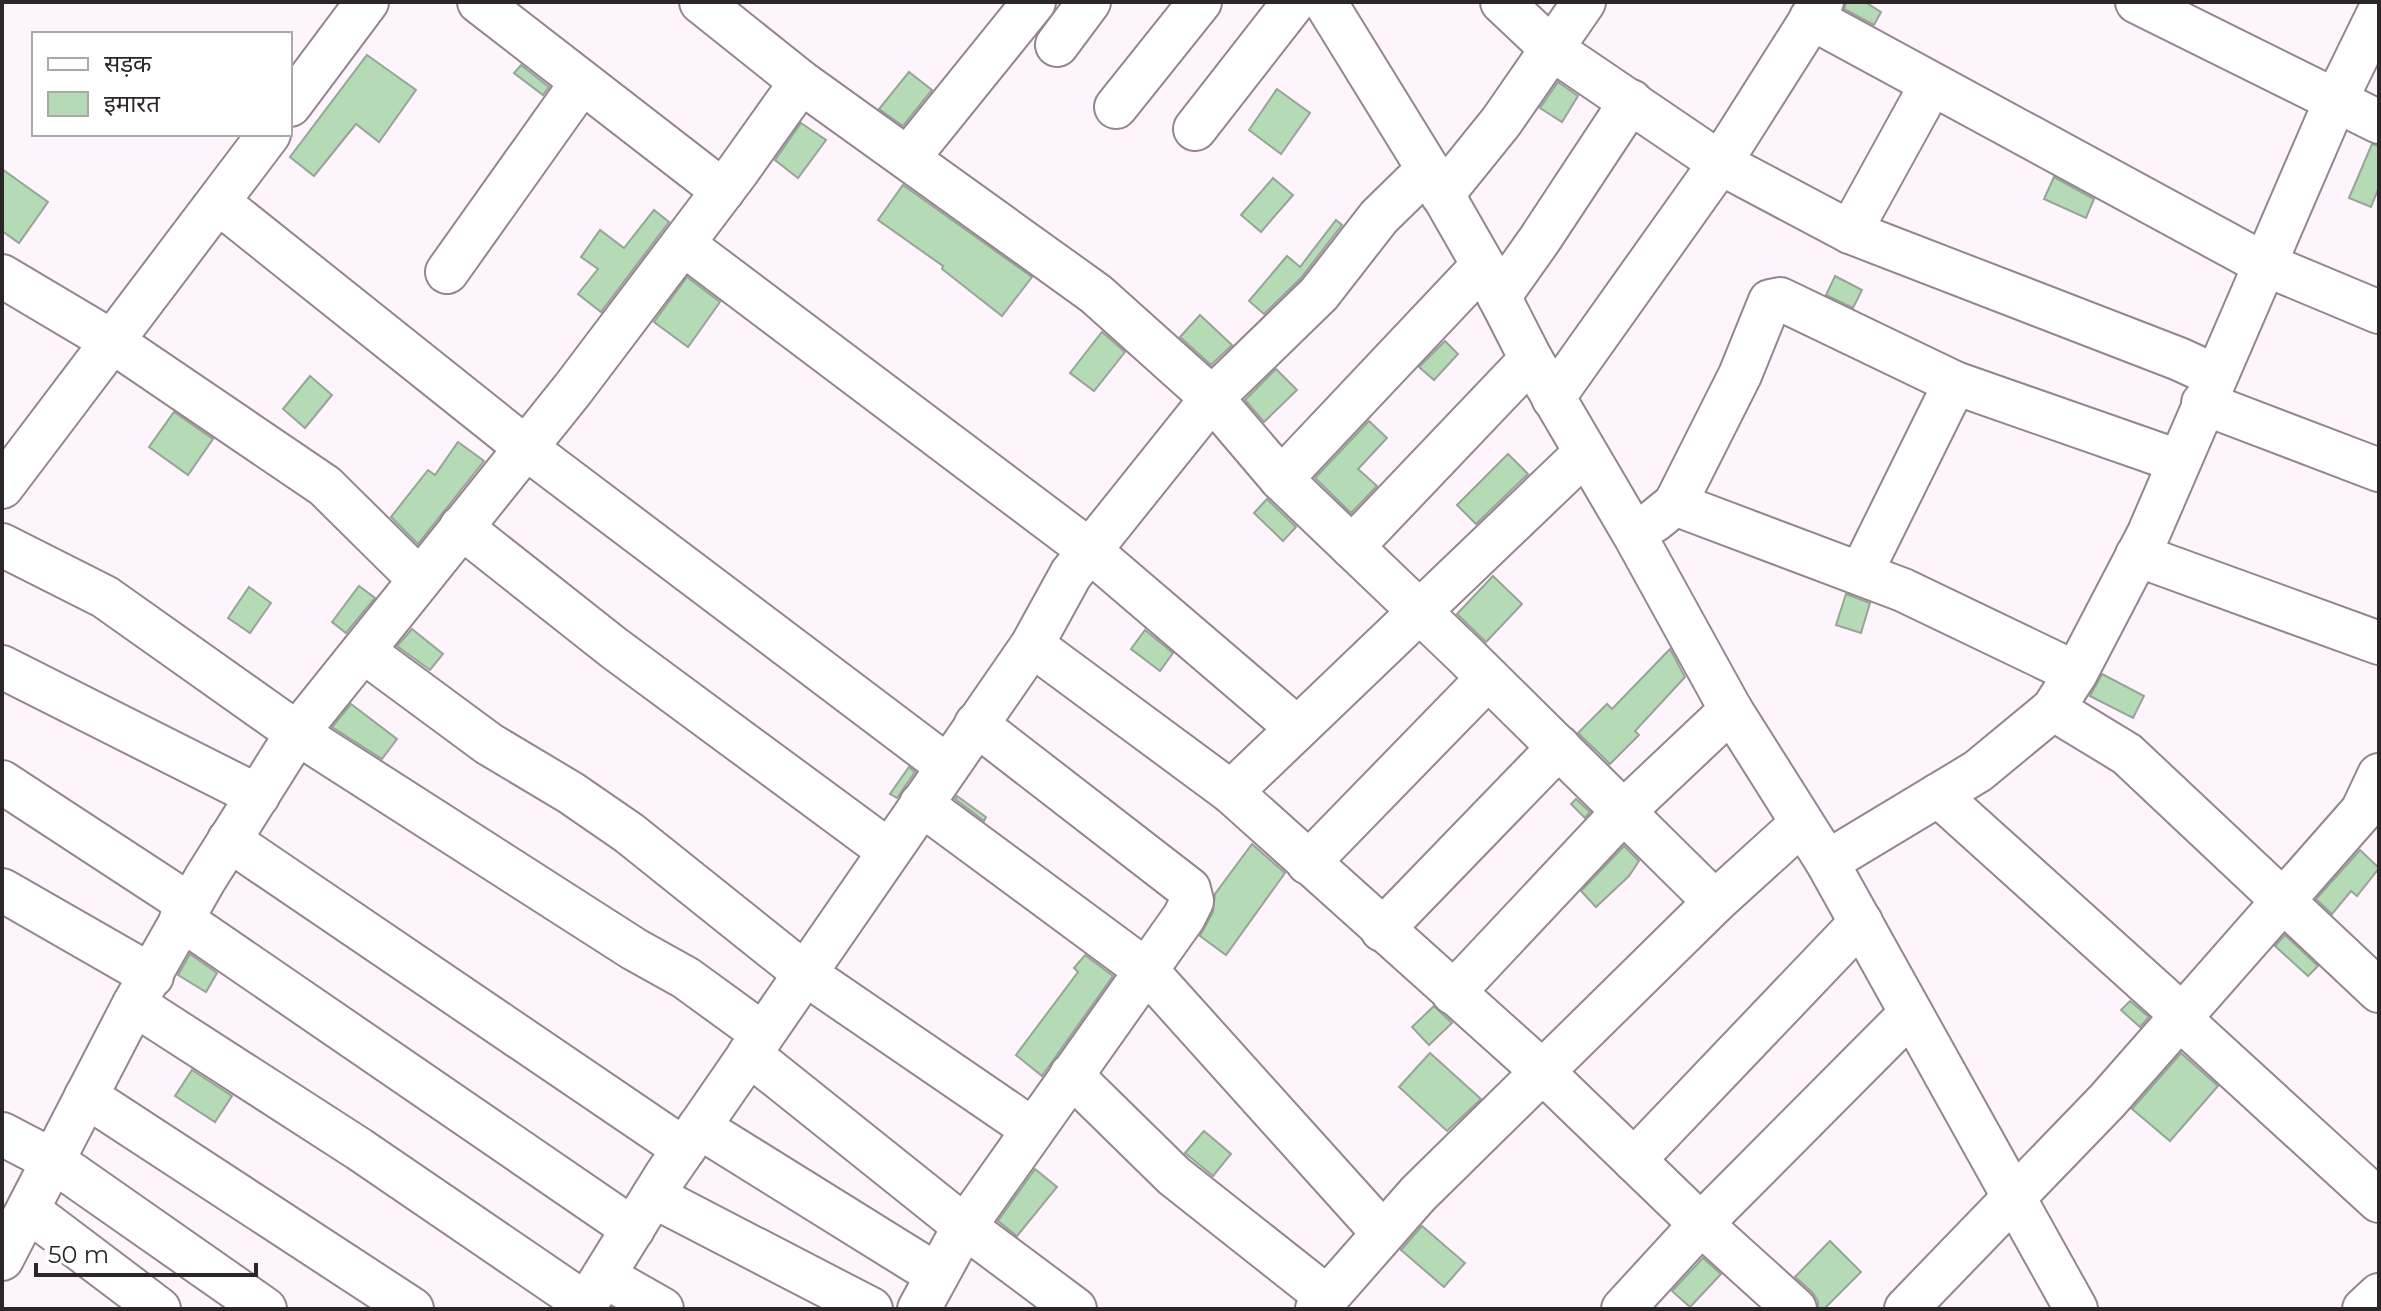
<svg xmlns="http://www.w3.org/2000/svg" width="2381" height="1311" font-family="Montserrat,'Noto Sans Devanagari',sans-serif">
  <rect width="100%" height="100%" fill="#fef4fb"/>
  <g fill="#b5dbb6" stroke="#97a497" stroke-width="2">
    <polygon points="1846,2 1865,2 1881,12 1874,25 1844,9"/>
    <polygon points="367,55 416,90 379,142 356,124 314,176 290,157"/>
    <polygon points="521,65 549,87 543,95 514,73"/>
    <polygon points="909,72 932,90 903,126 879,109"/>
    <polygon points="1558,82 1578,96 1562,122 1540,108"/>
    <polygon points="1277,89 1310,113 1281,154 1249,130"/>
    <polygon points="801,123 826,140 798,178 775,160"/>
    <polygon points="2372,144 2379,146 2379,187 2371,207 2349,198"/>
    <polygon points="2,169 48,202 19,243 2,231"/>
    <polygon points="2054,177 2094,199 2086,218 2044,199"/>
    <polygon points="1273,178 1293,195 1261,232 1241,215"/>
    <polygon points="903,185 1032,277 1002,316 942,269 943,266 878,220"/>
    <polygon points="654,210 669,222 601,312 578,294 598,269 581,257 600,230 624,248"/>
    <polygon points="1336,220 1342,225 1301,278 1264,314 1249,301 1287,256 1300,267"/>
    <polygon points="1835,276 1862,290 1853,308 1826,295"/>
    <polygon points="687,277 720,302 688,347 654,322"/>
    <polygon points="1200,315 1232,345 1211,365 1180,337"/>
    <polygon points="1102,332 1125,352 1094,391 1070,373"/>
    <polygon points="1445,341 1458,354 1434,380 1419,367"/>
    <polygon points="1276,369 1297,390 1264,422 1245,400"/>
    <polygon points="310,376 332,395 305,428 283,409"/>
    <polygon points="174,412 213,439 188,475 149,447"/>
    <polygon points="1369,421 1387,438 1358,469 1377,486 1351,513 1315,478"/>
    <polygon points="458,442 484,461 418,544 391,517 428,470 435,475"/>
    <polygon points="1508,454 1528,474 1476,524 1457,505"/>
    <polygon points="1267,499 1296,527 1283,541 1254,513"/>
    <polygon points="1493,576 1522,604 1486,642 1457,614"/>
    <polygon points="359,586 375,598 346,633 332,622"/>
    <polygon points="249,587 271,603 250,633 228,618"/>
    <polygon points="1846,594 1870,603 1861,633 1836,625"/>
    <polygon points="412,629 443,654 430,670 397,646"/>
    <polygon points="1145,630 1173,653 1160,671 1131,649"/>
    <polygon points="1670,649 1685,677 1635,731 1639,735 1610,764 1578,733 1607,704 1612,709"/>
    <polygon points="2102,674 2144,696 2133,718 2090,696"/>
    <polygon points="351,704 397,739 382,759 332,727"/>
    <polygon points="909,767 915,772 897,798 890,794"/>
    <polygon points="957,796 986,817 984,821 955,799"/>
    <polygon points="1576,799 1590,812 1585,818 1571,804"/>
    <polygon points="1252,844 1285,873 1226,955 1200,936 1213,912 1215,894"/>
    <polygon points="1624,846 1639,861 1629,876 1596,907 1581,891"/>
    <polygon points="2360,850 2379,868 2357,896 2351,891 2332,914 2316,899"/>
    <polygon points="2285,935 2318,966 2308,976 2275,946"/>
    <polygon points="190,954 217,973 206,992 178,975"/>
    <polygon points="1085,955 1113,976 1042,1076 1016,1055 1078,972 1074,968"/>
    <polygon points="2130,1001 2149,1017 2140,1027 2121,1010"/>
    <polygon points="1434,1006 1452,1023 1429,1045 1412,1027"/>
    <polygon points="1430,1053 1481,1099 1447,1131 1399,1087"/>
    <polygon points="2181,1053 2218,1086 2170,1141 2132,1109"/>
    <polygon points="192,1070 232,1096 215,1122 175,1096"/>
    <polygon points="1204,1131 1231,1154 1213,1176 1185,1153"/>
    <polygon points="1035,1169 1057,1187 1017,1236 998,1221"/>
    <polygon points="1422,1226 1465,1263 1444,1287 1401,1250"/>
    <polygon points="1830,1241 1861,1272 1824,1309 1818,1309 1818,1301 1812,1292 1795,1277"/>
    <polygon points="1703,1258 1721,1274 1690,1307 1672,1291"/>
  </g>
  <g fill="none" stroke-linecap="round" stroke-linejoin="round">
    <g stroke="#94858f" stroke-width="46">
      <g id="minor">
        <polyline points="479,2 723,191"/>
        <polyline points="701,2 801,82 1096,294 1212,398 1281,479 1463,653 1715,902"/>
        <polyline points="1325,2 1428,169 1483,265 1531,359 1635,536 1731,710 1827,862 2076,1309"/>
        <polyline points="1502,2 1552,49 1720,163 1850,232 2179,359 2216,376"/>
        <polyline points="2137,2 2379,122"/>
        <polyline points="1811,18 2264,264 2379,312"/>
        <polyline points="1057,45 1089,2"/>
        <polyline points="290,105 367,2"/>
        <polyline points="1116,107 1200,2"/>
        <polyline points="1195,129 1294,2"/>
        <polyline points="908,158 1034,2"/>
        <polyline points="1442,195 1501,122 1584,2"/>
        <polyline points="218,202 526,448 947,766"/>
        <polyline points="1850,232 1931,85"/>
        <polyline points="683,244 1089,550 1297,728"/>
        <polyline points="447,272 582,82"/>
        <polyline points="2,276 113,342 325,486 419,579"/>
        <polyline points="1499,297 1540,239 1631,101"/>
        <polyline points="1553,398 1720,163 1822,2"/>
        <polyline points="2203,403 2379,470"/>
        <polyline points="1281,479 1483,265"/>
        <polyline points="2,487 269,134"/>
        <polyline points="1675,504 1740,375 1770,301 1780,299 1955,383 2178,461"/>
        <polyline points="1654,521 1675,504 1903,590 2076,673"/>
        <polyline points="461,527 614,648 889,851"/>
        <polyline points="2,545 105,597 297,733 634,949 686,978 763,1034"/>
        <polyline points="1352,547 1531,359"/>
        <polyline points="2137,555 2379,643"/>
        <polyline points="1861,573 1955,383"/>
        <polyline points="1032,645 1231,792 1543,1072 1690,1214 1795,1309"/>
        <polyline points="363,651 489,744 571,793 629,833 804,973 1032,1129"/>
        <polyline points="2,667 258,796"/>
        <polyline points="2053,709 2127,754 2379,991"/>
        <polyline points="2,782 190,905"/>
        <polyline points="1231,792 1585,453"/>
        <polyline points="1938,795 2182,1015"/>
        <polyline points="921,804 1147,971 1383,1233"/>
        <polyline points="229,840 684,1149"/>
        <polyline points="1827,862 1978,771 2053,709 2076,673 2148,535 2335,102 2379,12"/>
        <polyline points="1308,863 1488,678"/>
        <polyline points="2,890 152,976"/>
        <polyline points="181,919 633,1229"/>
        <polyline points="1382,930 1559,747"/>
        <polyline points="1453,993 1623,812 1731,710"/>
        <polyline points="134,1004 359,1149 586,1304"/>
        <polyline points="2179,1018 2379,1201"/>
        <polyline points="749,1054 964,1226 1075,1309"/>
        <polyline points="1071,1075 1174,1176 1327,1297"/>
        <polyline points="86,1096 412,1309"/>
        <polyline points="699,1127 937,1275"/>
        <polyline points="2,1134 52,1160 265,1309"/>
        <polyline points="1634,1160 1861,922"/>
        <polyline points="653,1196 871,1309"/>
        <polyline points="28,1210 159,1309"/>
        <polyline points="2,1259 134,1004 205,879 297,733 573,389 737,172 801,82"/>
        <polyline points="604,1276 662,1309"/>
        <polyline points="583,1309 666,1175 1032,645 1071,574 1212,398 1319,294 1379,217 1428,169"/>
        <polyline points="919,1309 961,1232 1184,917 1192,901 1189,889 976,724"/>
        <polyline points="1317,1309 1418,1194 1715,902 1802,823"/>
        <polyline points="1623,1309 1701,1224 1911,1013"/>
        <polyline points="1906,1309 2107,1101 2362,811 2379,775"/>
        <polyline points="2364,1309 2379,1295"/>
      </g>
    </g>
    <use href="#minor" stroke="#fff" stroke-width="42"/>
  </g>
  <rect width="2381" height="1311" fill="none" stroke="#2c262a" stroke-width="8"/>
  <rect x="32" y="32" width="260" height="104" fill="#ffffff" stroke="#aba8aa" stroke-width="2"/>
  <rect x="48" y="58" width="40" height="12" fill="#ffffff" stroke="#aba8aa" stroke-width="2"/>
  <text x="104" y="72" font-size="24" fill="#2c262a">सड़क</text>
  <rect x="48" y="92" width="40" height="24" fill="#b5dbb6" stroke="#aba8aa" stroke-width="2"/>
  <text x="104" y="112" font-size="24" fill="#2c262a">इमारत</text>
  <path d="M36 1263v12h220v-12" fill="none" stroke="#2c262a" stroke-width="4"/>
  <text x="48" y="1263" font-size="24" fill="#2c262a" stroke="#ffffff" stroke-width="6" paint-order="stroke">50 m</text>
</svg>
